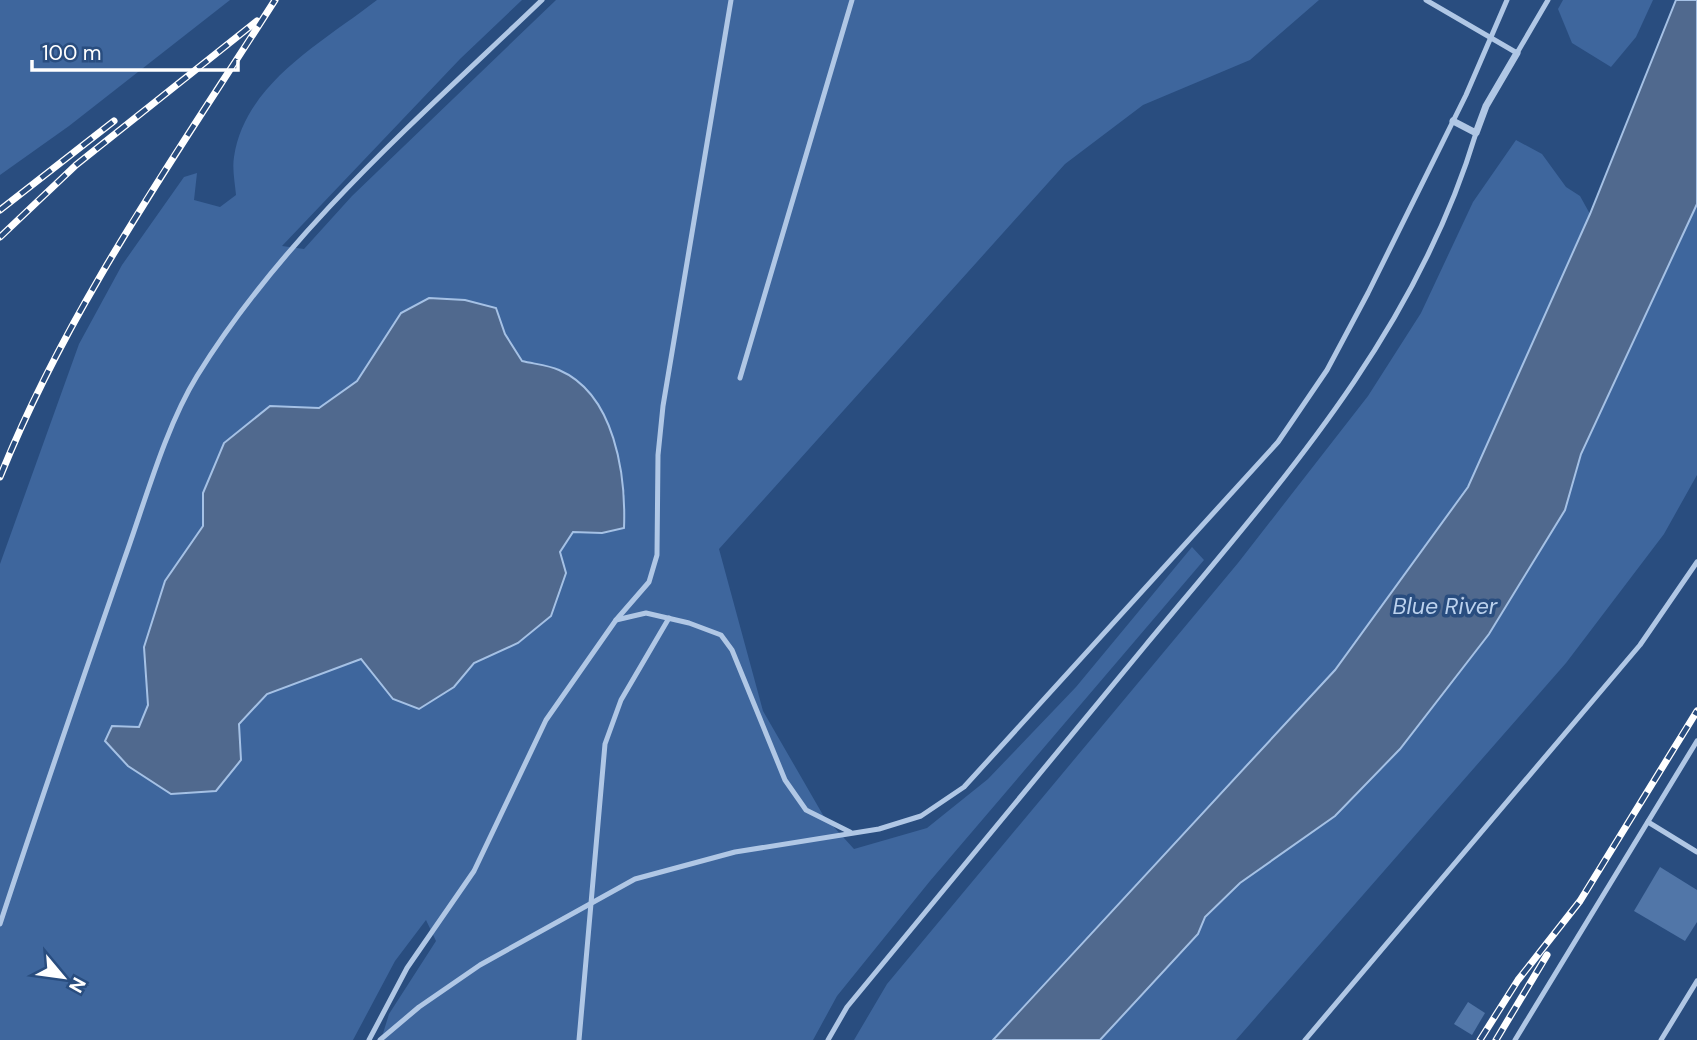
<svg xmlns="http://www.w3.org/2000/svg" width="1697" height="1040" font-family="'DM Sans',sans-serif">
  <rect width="100%" height="100%" fill="#294d7f"/>
  <g fill="#3e669d" fill-rule="evenodd">
    <polygon points="0,0 230,0 69,126 0,175"/>
    <path d="M377,0h145l-62,59 -178,187 22,3 48,-53 204,-196h763l-69,60 -107,45 -78,59 -346,385 44,162 60,104 31,34 73,-21 61,-49 88,-92 116,-140 12,13 -274,321 -93,115 -24,44h-432l8,-26 47,-73 -10,-21 -31,41 -42,79h-353v-476l79,-220 43,-79 62,-88 13,-4 -3,27 26,7 16,-12c-1,-12 -4,-26 -2,-38 11,-74 89,-115 143,-157zM496,307l9,27 17,27c12,3 26,4 37,9 48,20 57,79 66,124l-23,39 -29,-2 -13,21 6,21 -48,70 -44,20 -20,24 -61,12 -32,-40 -94,35 -28,30 2,36 -25,31 -45,3 -43,-28 -16,-40 27,2 9,-23 -4,-58 21,-66 38,-55v-33l67,-87 49,2 38,-27 44,-68z"/>
    <polygon points="1563,0 1653,0 1636,37 1611,67 1572,43 1558,9"/>
    <polygon points="1516,140 1542,154 1566,187 1580,196 1590,214 1468,487 1335,670 993,1040 854,1040 887,984 1238,563 1368,396 1421,313 1473,202"/>
    <polygon points="1697,204 1697,475 1664,534 1566,663 1236,1040 1100,1040 1198,934 1205,917 1240,883 1335,816 1400,749 1489,634 1565,510 1581,454"/>
  </g>
  <g fill="#50698e" stroke="#a5c1e5" stroke-width="2">
    <polygon points="1676,0 1697,0 1697,204 1581,454 1565,510 1489,634 1400,749 1335,816 1240,883 1205,917 1198,934 1100,1040 993,1040 1335,670 1468,487 1590,214"/>
    <path d="M429,298l36,2 31,8 9,26 17,27c12,3 26,4 37,9 56,24 67,105 65,158l-22,5 -29,-1 -13,20 6,21 -15,43 -33,27 -44,20 -20,24 -35,22 -26,-10 -32,-40 -94,35 -28,30 2,36 -25,31 -45,3 -43,-28 -23,-25 7,-15 27,1 9,-22 -4,-58 21,-66 38,-55v-33l21,-50 46,-37 49,2 38,-27 44,-68z"/>
  </g>
  <g fill="#5176a8">
    <polygon points="1660,867 1697,890 1697,922 1685,941 1634,911"/>
    <polygon points="1468,1002 1485,1013 1472,1035 1454,1024"/>
  </g>
  <g fill="none" stroke-linecap="round" stroke-linejoin="round">
    <g stroke="#b0c7e5" stroke-width="5">
      <polyline points="1426,0 1517,53 1548,0"/>
      <polyline points="740,378 852,0"/>
      <polyline points="616,620 646,613 689,623 721,635 732,650 785,780 806,810 850,832"/>
      <polyline points="1648,822 1697,852"/>
      <path d="M0,924c40,-122 82,-243 124,-364 21,-58 41,-132 73,-184 88,-143 224,-260 345,-376"/>
      <polyline points="369,1040 407,968 474,871 546,720 616,620 649,582 657,555 658,455 663,406 731,0"/>
      <polyline points="380,1040 419,1007 480,965 635,879 735,852 879,829 921,816 964,787 1278,442 1327,370 1368,293 1466,95 1507,0"/>
      <polyline points="579,1040 605,744 621,700 669,618"/>
      <path d="M828,1040l19,-33c99,-120 199,-241 298,-361 133,-160 270,-310 331,-513"/>
      <polyline points="1305,1040 1640,645 1697,562"/>
      <polyline points="1515,1040 1697,741"/>
      <polyline points="1661,1040 1697,981"/>
    </g>
    <polyline stroke="#b0c7e5" stroke-width="7" points="1453,121 1476,133 1486,106 1517,53"/>
    <g stroke="#fff" stroke-width="7">
      <g id="rail">
        <polyline points="0,210 114,121"/>
        <polyline points="0,237 76,165 257,21"/>
        <path d="M0,477c68,-170 177,-323 275,-477"/>
        <polyline points="1480,1040 1518,980 1580,901 1697,711"/>
        <polyline points="1496,1040 1547,955"/>
      </g>
    </g>
    <use href="#rail" stroke="#294d7f" stroke-width="4.5" stroke-dasharray="13" stroke-linecap="butt"/>
  </g>
  <g text-anchor="middle" stroke-width="7" stroke-linejoin="round" paint-order="stroke">
    <g font-size="23" font-style="italic" fill="#bbd1ed" stroke="#294d7f">
      <text x="1445" y="614">Blue River</text>
    </g>
  </g>
  <g transform="translate(63 977) rotate(119)" stroke="#294d7f" stroke-width="5" paint-order="stroke">
  <path d="M0-5L12 26L0 18L-12 26Z" fill="#ffffff"/>
  <text y="-10" font-size="19" font-weight="bold" text-anchor="middle" fill="#ffffff">N</text>
  </g>
  <path d="M32 60v10h206v-10" fill="none" stroke="#ffffff" stroke-width="3.5"/>
  <text x="42" y="60" font-size="21" fill="#ffffff" stroke="#294d7f" stroke-width="5" paint-order="stroke">100 m</text>
</svg>
